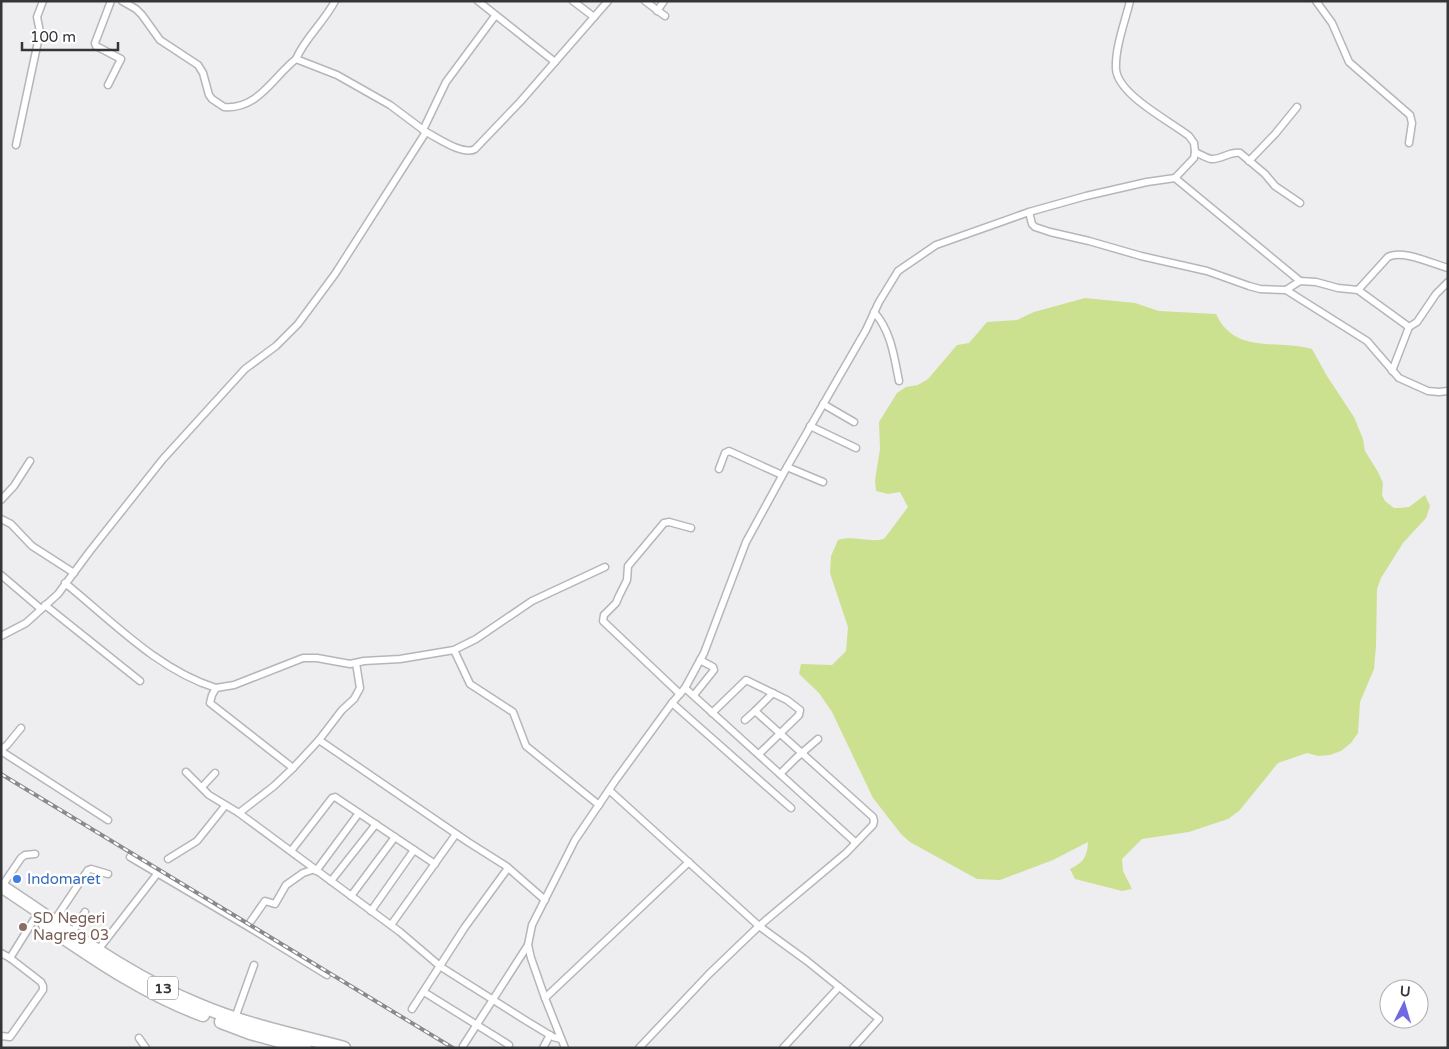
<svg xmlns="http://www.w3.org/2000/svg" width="1449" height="1049" font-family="'Varela Round',sans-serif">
  <rect width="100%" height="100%" fill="#eeeef1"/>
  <path fill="#cbe18f" d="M1085,298l50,5 24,8 57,3c19,41 60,25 96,35l15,27 27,41 9,22 2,12 13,21 5,11 -1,12 3,6 9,7h6l9,-1 16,-12 5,11 -4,12 -23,25 -22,35 -4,11 -1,57 -2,23 -14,33 -2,31 -7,10 -10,8 -11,4 -12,1 -11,-3 -29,10 -39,48 -11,8 -39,13 -47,7 -20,20 1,12 9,18 -10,2 -47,-12 -5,-10c14,-7 17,-12 18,-27l-35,18 -53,20 -23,-1 -67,-37 -9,-8 -28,-36 -41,-86 -13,-19 -20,-19 2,-10 31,1 14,-14 2,-24 -18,-54 1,-17 7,-16c15,-5 31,3 46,-1l24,-32 -8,-15 -12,2 -12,-3 -1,-11 5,-31 -1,-27 18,-29 9,-6 12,-2 10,-6 29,-34 12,-2 18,-21 30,-2 17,-8z"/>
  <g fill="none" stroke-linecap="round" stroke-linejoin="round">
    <g stroke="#b6b6b9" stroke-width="9">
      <g id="street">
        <path d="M122,1l14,8 6,6 18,25 38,25 5,8 6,22 3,4 12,8c34,3 49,-30 72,-48l41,16 53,30 36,27"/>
        <polyline points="478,1 555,62"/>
        <polyline points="573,1 594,17"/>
        <polyline points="645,1 665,16"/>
        <polyline points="1316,1 1332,23 1349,62 1410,115 1412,123 1409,143"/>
        <polyline points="657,11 664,1"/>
        <path d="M296,59c9,-21 28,-37 39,-58"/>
        <polyline points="108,85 121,59 96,46 95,43 111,1"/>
        <polyline points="423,130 446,82 495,16"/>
        <polyline points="16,145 40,32 37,17 43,1"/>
        <path d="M1195,152c5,2 11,6 16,7 10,1 19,-8 29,-6l25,21 10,12 25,17"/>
        <polyline points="1249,161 1275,134 1297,107"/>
        <polyline points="1175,178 1300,281"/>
        <polyline points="1029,212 1032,224 1035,227 1050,232 1089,241 1141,256 1207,271 1249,286 1260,289 1286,290 1367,341 1399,378 1428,391 1439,392 1448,391"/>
        <path d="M1286,290l14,-9 16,1 22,6 20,2 30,-33c14,-8 45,7 60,11"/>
        <polyline points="1358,290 1409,327"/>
        <path d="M874,312c17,19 20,44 25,69"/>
        <polyline points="1392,371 1409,327 1417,322 1436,294 1448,282"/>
        <polyline points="823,404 854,422"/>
        <polyline points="810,426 856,448"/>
        <polyline points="787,467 823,482"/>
        <polyline points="719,469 725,453 729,451 782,475"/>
        <polyline points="1,500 14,486 30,461"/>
        <polyline points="1,519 11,524 32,546 74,573"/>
        <polyline points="1,575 41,609"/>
        <path d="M65,583c47,38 93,87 151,105"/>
        <polyline points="45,605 140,681"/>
        <path d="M1,636l25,-13 32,-29 32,-43 73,-92 82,-90 31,-23 22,-22 37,-50 91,-142c12,6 37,24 49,17l45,-47 88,-101"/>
        <polyline points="454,650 470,684 513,712 526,746 599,805"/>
        <polyline points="685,688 855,842"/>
        <polyline points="680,694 603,621 604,615 616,603 619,596 627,580 628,566 664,523 669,522 691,528"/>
        <polyline points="694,695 714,670 713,667 700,660"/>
        <polyline points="672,703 791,808"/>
        <polyline points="712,713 746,680 787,700 800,710 799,715 759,754"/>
        <polyline points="745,720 755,711"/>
        <polyline points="319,740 468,842 506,866 545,900"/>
        <polyline points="1,750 7,745 21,728"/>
        <polyline points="1,751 108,820"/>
        <polyline points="293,768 210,703 212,695 216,688 234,685 303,658 317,658 350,664 364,661 400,659 454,650 476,639 532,601 605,567"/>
        <polyline points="186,772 209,795 239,813 274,786 293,768 319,740 342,710 354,699 360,688 356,663"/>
        <polyline points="780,774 796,758 818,739"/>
        <polyline points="202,787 215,773"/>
        <polyline points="609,790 759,926 846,853 873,825 874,821 873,817 755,711 773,693"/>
        <polyline points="239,813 400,932 441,967 525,1020 553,1037 561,1039"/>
        <polyline points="291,851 332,798 335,797 435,864"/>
        <polyline points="130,857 247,926 327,975"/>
        <polyline points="168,859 197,841 225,806"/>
        <polyline points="316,871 359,813"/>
        <polyline points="331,881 376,824"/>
        <polyline points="2,886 21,858 25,855 35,854"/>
        <polyline points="351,896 395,837"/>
        <polyline points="371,911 414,850"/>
        <polyline points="54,921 88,870 91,869 108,874"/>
        <polyline points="251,921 265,901 275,904 286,885 303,873 315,869"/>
        <polyline points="391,925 456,834"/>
        <polyline points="72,933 85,912"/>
        <polyline points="98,950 157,874 156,871"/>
        <polyline points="1,953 10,958"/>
        <polyline points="424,992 509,1045"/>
        <polyline points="545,998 689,862"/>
        <polyline points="412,1009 465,927 508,868"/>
        <polyline points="235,1018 254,965"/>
        <polyline points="1,1036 10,1037 43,990 43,986 41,982 10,958 35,918"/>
        <polyline points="139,1038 146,1048"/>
        <polyline points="463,1046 528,945"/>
        <polyline points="543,1048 550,1035"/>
        <path d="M565,1048l-20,-50 -14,-40 -3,-13 4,-20 43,-85 40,-59 57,-78 13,-15 19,-35 42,-111 41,-75 79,-137 13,-28 19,-31 38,-26 93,-33 57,-16 61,-14 28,-4 19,-20 1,-6 -1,-9 -5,-7c-19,-15 -71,-41 -73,-67 -1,-22 9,-47 14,-68"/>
        <polyline points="639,1048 709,974 759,926 807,961 879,1019 853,1048"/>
        <polyline points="783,1048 839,987"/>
      </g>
    </g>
    <g stroke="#b6b6b9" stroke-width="15">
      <g id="highway">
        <path d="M1,886c64,42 127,90 198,119 47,20 96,30 145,43"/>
        <path d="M45,925c50,34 100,69 158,90"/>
        <polyline points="221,1022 250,1033 305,1048"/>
      </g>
    </g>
    <use href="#street" stroke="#fff" stroke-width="6"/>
    <use href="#highway" stroke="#fff" stroke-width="12"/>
    <g stroke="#898a8c" stroke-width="4">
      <polyline id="rail" points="1,774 453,1048"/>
    </g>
    <use href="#rail" stroke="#fff" stroke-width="2" stroke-dasharray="5.5" stroke-linecap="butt"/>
  </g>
  <circle fill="#3f7fe0" stroke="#fff" stroke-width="2" cx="17" cy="879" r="5"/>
  <circle fill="#8d6e63" stroke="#fff" stroke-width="2" cx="23" cy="927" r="5"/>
  <g text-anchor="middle" stroke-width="5" stroke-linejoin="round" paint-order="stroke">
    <rect fill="#fff" stroke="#717272" stroke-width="1" x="148" y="976.5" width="30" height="23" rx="4"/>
    <g font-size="14" font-weight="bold" fill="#343536">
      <text x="163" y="993">13</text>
    </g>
    <g font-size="15" fill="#366cbe" stroke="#fff" text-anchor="start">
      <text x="27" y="884">Indomaret</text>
    </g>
    <g font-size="15" fill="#785e54" stroke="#fff" text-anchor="start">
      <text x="33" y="923">SD Negeri<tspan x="33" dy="17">Nagreg 03</tspan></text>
    </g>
  </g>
  <rect width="1449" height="1049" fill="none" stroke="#343536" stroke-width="5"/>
  <g transform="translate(1404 1004) rotate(5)"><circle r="24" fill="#ffffff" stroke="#aeaeaf"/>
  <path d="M0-4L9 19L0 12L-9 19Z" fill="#6f6ae4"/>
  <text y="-8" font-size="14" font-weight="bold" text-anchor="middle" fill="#343536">U</text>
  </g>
  <path d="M22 42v8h96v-8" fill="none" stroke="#343536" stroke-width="2.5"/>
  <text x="30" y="42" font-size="15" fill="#343536" stroke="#ffffff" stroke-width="4" paint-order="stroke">100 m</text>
</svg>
